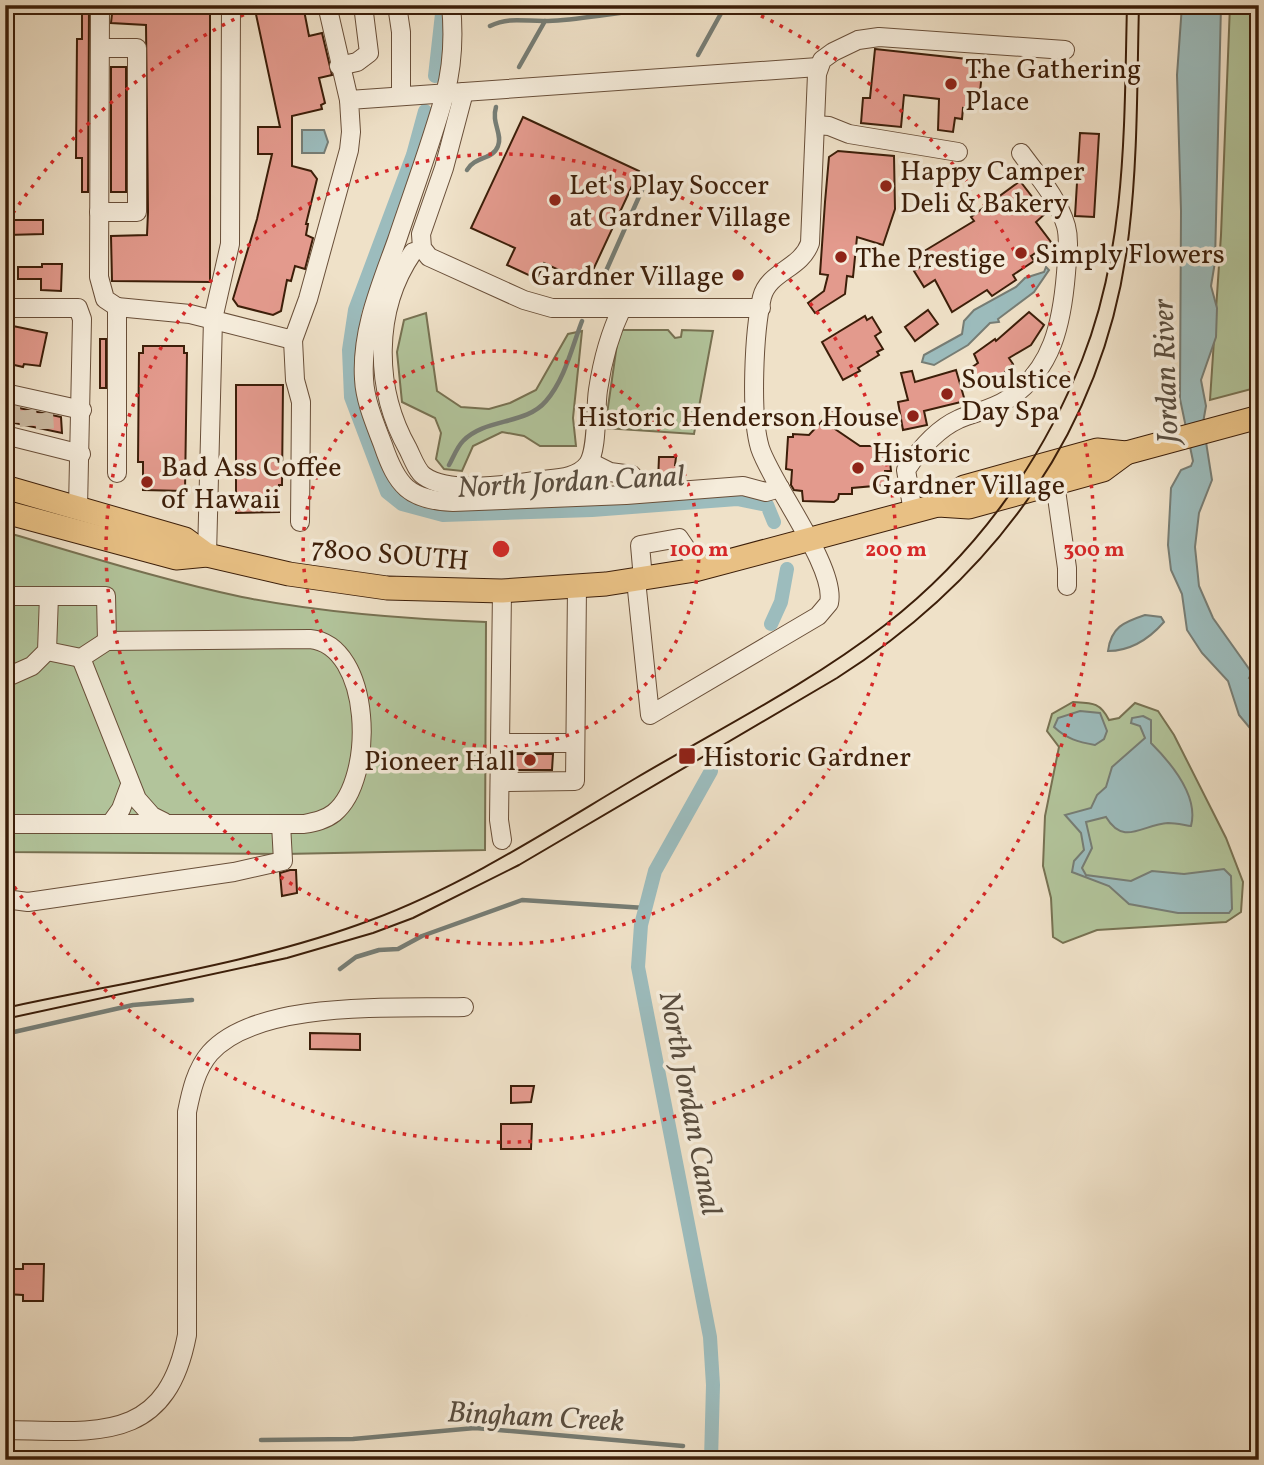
<svg xmlns="http://www.w3.org/2000/svg" width="1264" height="1465" font-family="Vollkorn,serif">
  <rect width="100%" height="100%" fill="#efe1c8"/>
  <filter id="stains"><feTurbulence type="fractalNoise" baseFrequency=".00286" numOctaves="4"/><feColorMatrix values="0 0 0 0 .2 0 0 0 0 .09 0 0 0 0 .02 0 0 0 .5 -.17"/></filter>
  <radialGradient id="worn" r=".72"><stop offset=".6" stop-color="#630" stop-opacity="0"/><stop offset="1" stop-color="#630" stop-opacity=".3"/></radialGradient>
  <g fill="#b2c49b" stroke="#777152" stroke-width="2">
    <polygon points="1230,5 1259,5 1259,387 1210,400 1221,235"/>
    <polygon points="426,313 437,391 461,407 489,409 510,403 536,390 568,334 582,331 573,418 576,446 540,446 524,436 502,432 473,446 462,471 444,469 436,459 441,433 435,418 402,402 397,352 404,320"/>
    <polygon points="619,330 668,330 675,338 681,337 682,330 713,331 694,434 605,428"/>
    <path d="M5,532c79,23 157,48 237,65 81,16 162,22 244,25l-1,228 -201,4 -279,-2z"/>
    <path d="M1073,702c19,1 27,0 36,18l10,-2 16,-15 23,8 16,24 52,103 17,44 -2,30 -15,10 -129,8 -34,13 -10,-6 -2,-39 -8,-32 2,-50 14,-69 -12,-16 5,-17z"/>
  </g>
  <g fill="#9cbcbd" stroke="#767d75" stroke-width="2">
    <polygon points="1182,5 1221,5 1215,262 1211,286 1217,308 1216,337 1201,380 1206,406 1203,423 1212,480 1199,513 1195,547 1199,586 1213,618 1252,673 1249,678 1258,686 1259,739 1239,715 1228,681 1202,653 1187,630 1182,594 1171,570 1168,545 1171,488 1181,470 1191,466 1193,461 1180,399 1181,211 1177,75"/>
    <polygon points="302,130 324,130 328,142 324,153 302,153"/>
    <polygon points="1046,267 1049,270 1034,292 998,319 999,322 990,323 968,345 934,365 922,362 924,355 962,334 964,321 974,310 1016,287 1025,278 1044,272"/>
    <path d="M1145,615l16,2 3,5c-15,17 -34,29 -56,29 3,-24 16,-29 37,-36z"/>
    <path d="M1080,711l20,2 7,18 -3,8 -9,6c-17,-3 -28,-6 -41,-18l4,-9z"/>
    <path d="M1143,716l8,4v23c21,21 48,53 40,83 -7,-1 -16,-3 -23,-3 -25,1 -44,24 -62,-6l-20,5 6,26 -10,20 4,7 45,6 21,-10 32,3 40,-5 7,7 1,33 -3,4h-51l-49,-9 -20,-18 -37,-14 2,-11 10,-11 -3,-17 -16,-18 26,-7 6,-13 9,-8 6,-20 33,-29 -5,-12 -9,-3 1,-5z"/>
  </g>
  <g fill="none" stroke-linecap="round" stroke-linejoin="round">
    <g stroke="#767d75" stroke-width="4.5">
      <path d="M490,26c20,-10 37,-4 58,-5 31,-1 62,-8 92,-10 46,-3 91,-2 135,-6"/>
      <polyline points="698,55 724,8"/>
      <polyline points="519,67 545,21"/>
      <path d="M467,170c8,-14 26,-10 31,-24 5,-12 -7,-23 -2,-39"/>
      <polyline points="602,280 642,190"/>
      <path d="M449,465c4,-7 8,-18 14,-24 22,-23 63,-16 83,-40 19,-22 26,-54 36,-80"/>
      <polyline points="340,969 356,957 379,950 398,949 422,936 522,900 645,908"/>
      <polyline points="5,1034 133,1005 192,1000"/>
      <polyline points="261,1440 353,1439 475,1428 683,1446"/>
    </g>
    <g stroke="#9cbcbd" stroke-width="14">
      <polyline points="435,76 443,5"/>
      <polyline points="425,111 413,155 355,310 349,350 351,397 387,492 402,504 443,515 592,510 737,499 767,505 774,522"/>
      <polyline points="771,624 781,602 787,569"/>
      <polyline points="711,1460 713,1385 710,1337 638,967 641,925 655,871 711,771"/>
    </g>
  </g>
  <g fill="#e39a8d" stroke="#3c1e09" stroke-width="2">
    <polygon points="113,5 210,6 210,282 112,281 111,236 147,235 148,212 146,25 111,23"/>
    <polygon points="254,5 303,5 309,36 322,33 332,75 319,78 325,103 321,105 322,109 292,116 292,166 311,171 317,179 306,224 308,224 306,235 313,238 305,269 295,266 291,281 287,280 281,311 273,315 238,306 233,299 257,219 272,154 258,154 258,127 280,127"/>
    <polygon points="82,10 89,10 88,192 82,192 82,158 76,158 77,39 82,39"/>
    <polygon points="875,49 976,60 975,71 982,72 979,102 971,101 970,109 963,108 962,119 955,118 953,132 938,130 939,99 904,95 901,127 861,123 863,98 870,98"/>
    <rect x="111" y="67" width="15" height="125"/>
    <polygon points="523,117 639,171 587,283 544,263 537,279 507,265 515,248 471,228"/>
    <polygon points="1080,133 1099,134 1094,217 1075,216"/>
    <polygon points="838,151 894,156 895,209 883,245 857,237 853,277 847,276 845,294 815,313 808,303 824,291 828,275 820,274 825,202 829,157"/>
    <polygon points="1020,181 1040,207 1048,211 1036,222 1051,242 1031,256 1034,261 1013,275 1016,280 992,296 987,290 952,312 935,280 924,287 914,271 935,257 926,250 974,221 971,217"/>
    <polygon points="8,220 43,220 43,234 8,235"/>
    <polygon points="42,264 62,264 61,291 41,290 41,279 18,279 18,267 42,267"/>
    <polygon points="928,310 938,324 915,341 905,327"/>
    <polygon points="1029,312 1044,325 1031,345 1009,358 1013,364 995,382 993,378 980,387 968,370 978,363 974,354 995,339 996,341"/>
    <polygon points="865,316 867,320 872,317 881,332 875,336 883,349 877,352 879,355 858,368 860,371 843,380 822,342"/>
    <polygon points="8,325 47,333 40,366 24,364 23,367 10,364 11,361 5,359 5,330"/>
    <rect x="100" y="339" width="6" height="49"/>
    <polygon points="143,346 184,346 184,353 187,353 185,491 143,490 143,462 138,462 139,353 143,353"/>
    <polygon points="956,370 965,401 924,411 927,425 903,430 898,402 908,400 901,373 912,371 915,382"/>
    <polygon points="236,385 283,385 282,485 279,485 279,512 236,513"/>
    <polygon points="5,405 61,417 62,433 5,421"/>
    <polygon points="835,407 845,415 835,429 860,446 877,446 884,453 889,453 891,471 885,471 885,485 852,488 852,494 839,494 838,499 834,502 803,501 802,491 794,490 791,485 792,470 786,469 788,437 793,437 793,434 809,435"/>
    <polygon points="659,457 676,457 675,465 685,466 684,479 658,481"/>
    <polygon points="511,754 553,754 552,770 511,770"/>
    <polygon points="290,870 296,870 297,893 282,896 280,873"/>
    <polygon points="310,1033 360,1034 360,1050 310,1049"/>
    <polygon points="511,1086 534,1086 531,1102 511,1103"/>
    <polygon points="501,1124 532,1124 531,1149 501,1149"/>
    <polygon points="23,1264 44,1264 43,1301 23,1301 23,1295 5,1294 5,1269 23,1269"/>
  </g>
  <g fill="none" stroke-linecap="round" stroke-linejoin="round">
    <g stroke="#cbbaa2" stroke-width="18" stroke-dasharray="18 9" stroke-linecap="butt">
      <polyline points="11,406 12,423"/>
      <polyline points="27,410 29,426"/>
      <polyline points="44,413 45,429"/>
    </g>
    <g stroke="#694f39" stroke-width="20">
      <g id="minor">
        <polyline points="100,5 99,277 105,299 117,307 117,473"/>
        <polyline points="327,5 349,100"/>
        <polyline points="397,5 401,32 401,94"/>
        <path d="M451,5c3,31 2,59 -6,89 -14,50 -32,98 -48,146 -16,45 -36,90 -33,139 1,22 11,45 19,66 14,41 26,55 70,57l173,-7 117,-9 23,6 14,-4"/>
        <polyline points="339,66 357,62 369,53 363,5"/>
        <polyline points="464,92 444,168 421,234 422,248 429,257 524,300 552,308 761,308"/>
        <polyline points="815,125 829,126 849,134 958,152"/>
        <polyline points="99,212 137,212 137,48 100,48"/>
        <path d="M413,252c-40,58 -39,137 -5,197 4,8 9,22 16,27 25,18 81,9 110,5 19,-3 42,-1 54,-17 10,-15 7,-55 10,-74 4,-27 12,-57 24,-82"/>
        <polyline points="117,307 190,314 293,340 308,299 349,150 351,132 349,100 818,67"/>
        <polyline points="5,308 78,308 82,319 78,508"/>
        <polyline points="293,340 295,380 301,402 300,522"/>
        <polyline points="5,393 82,410"/>
        <polyline points="5,435 81,454"/>
        <polyline points="590,462 610,472 632,475"/>
        <polyline points="1055,483 1067,568 1067,586"/>
        <path d="M913,512l-7,-42c13,-20 31,-41 53,-51 17,-7 34,-10 49,-20 45,-29 54,-77 58,-126 1,-15 4,-32 0,-47 -8,-28 -29,-51 -45,-73"/>
        <polyline points="207,555 213,319 230,244 231,5"/>
        <polyline points="643,579 640,545 679,538 700,569"/>
        <path d="M636,580l14,135 168,-99 11,-13c8,-35 -57,-118 -69,-155 -10,-33 -6,-117 2,-151 7,-26 39,-28 48,-54l7,-169 5,-14 11,-8 25,-12 21,-3 186,13"/>
        <polyline points="502,591 499,820 502,840"/>
        <polyline points="5,596 106,596 107,641"/>
        <polyline points="81,658 137,799 152,816 164,822"/>
        <polyline points="5,678 32,666 47,651 49,596"/>
        <polyline points="500,743 575,743"/>
        <polyline points="501,782 575,781 577,587"/>
        <polyline points="111,823 121,809 130,785"/>
        <path d="M5,824h299c11,-2 21,-4 30,-11 42,-34 38,-168 -24,-174l-203,2 -26,17 -34,-7"/>
        <polyline points="5,899 28,902 234,872 283,861 281,824"/>
        <path d="M5,1430c90,1 161,15 182,-95v-223c4,-20 9,-43 23,-59 48,-54 187,-44 254,-46"/>
      </g>
    </g>
    <g stroke="#3c1e09" stroke-width="25">
      <g id="major">
        <polyline points="5,487 185,539 207,555"/>
        <polyline points="938,505 964,487 1097,450 1126,453 1259,417"/>
        <polyline points="5,512 176,558 207,555 289,574 387,588 502,591 606,584 695,570 938,505 969,507 1103,470 1126,453"/>
      </g>
    </g>
    <use href="#minor" stroke="#f5ecdb" stroke-width="18"/>
    <use href="#major" stroke="#e8c084" stroke-width="23"/>
    <g stroke="#3c1e09" stroke-width="2">
      <path d="M5,1008c119,-26 252,-45 366,-88 94,-35 179,-91 265,-142 83,-49 173,-94 249,-153 89,-69 156,-161 197,-265 45,-114 42,-235 45,-355"/>
      <path d="M5,1019l282,-61 86,-25 40,-15 106,-53 318,-187c160,-102 270,-253 292,-445 9,-75 8,-152 10,-228"/>
    </g>
  </g>
  <g fill="none" stroke="#d62828" stroke-width="3.5" stroke-dasharray="3.5 7">
    <circle cx="501" cy="549" r="198"/>
    <circle cx="501" cy="549" r="395"/>
    <path d="M7 222A593 593 0 0 1 260 7M742 7A593 593 0 1 1 7 876"/>
  </g>
  <g fill="#8f2418" stroke="#f5ecdb" stroke-width="2.5">
    <circle cx="951" cy="84" r="7"/>
    <circle cx="886" cy="186" r="7"/>
    <circle cx="555" cy="200" r="7"/>
    <circle cx="1021" cy="253" r="7"/>
    <circle cx="841" cy="257" r="7"/>
    <circle cx="738" cy="275" r="7"/>
    <circle cx="947" cy="394" r="7"/>
    <circle cx="913" cy="416" r="7"/>
    <circle cx="858" cy="468" r="7"/>
    <circle cx="147" cy="482" r="7"/>
    <rect x="678" y="747" width="18" height="18" rx="3.5"/>
    <circle cx="530" cy="760" r="7"/>
  </g>
  <g text-anchor="middle" stroke-width="7" stroke-linejoin="round" paint-order="stroke">
    <g font-size="28" fill="#3c1e09" stroke="#f5ecdb" text-anchor="start">
      <text x="965" y="78">The Gathering<tspan x="965" dy="32">Place</tspan></text>
      <text x="900" y="180">Happy Camper<tspan x="900" dy="32">Deli &amp; Bakery</tspan></text>
      <text x="569" y="194">Let's Play Soccer<tspan x="569" dy="32">at Gardner Village</tspan></text>
      <text x="1035" y="263">Simply Flowers</text>
      <text x="855" y="267">The Prestige</text>
      <text x="724" y="285" text-anchor="end">Gardner Village</text>
      <text x="961" y="388">Soulstice<tspan x="961" dy="32">Day Spa</tspan></text>
      <text x="899" y="426" text-anchor="end">Historic Henderson House</text>
      <text x="872" y="462">Historic<tspan x="872" dy="32">Gardner Village</tspan></text>
      <text x="161" y="476">Bad Ass Coffee<tspan x="161" dy="32">of Hawaii</tspan></text>
      <text x="703" y="766">Historic Gardner</text>
      <text x="516" y="770" text-anchor="end">Pioneer Hall</text>
    </g>
    <g font-size="28" fill="#3c1e09" stroke="#f5ecdb">
      <text transform="translate(390 553) rotate(5)" y="10">7800 SOUTH</text>
    </g>
    <g font-size="30" font-style="italic" fill="#594d3f" stroke="#f5ecdb">
      <text transform="translate(1165 371) rotate(-92)" y="10">Jordan River</text>
      <text transform="translate(571 481) rotate(-3)" y="10">North Jordan Canal</text>
      <text transform="translate(691 1103) rotate(79)" y="10">North Jordan Canal</text>
      <text transform="translate(536 1416) rotate(3)" y="10">Bingham Creek</text>
    </g>
  </g>
  <circle cx="501" cy="549" r="10" fill="#d62828" stroke="#f5ecdb" stroke-width="3.5"/>
  <g font-size="21" text-anchor="middle" font-weight="bold" fill="#d62828" stroke="#f5ecdb" stroke-width="7" stroke-linejoin="round" paint-order="stroke">
    <text x="699" y="556">100 m</text>
    <text x="896" y="556">200 m</text>
    <text x="1094" y="556">300 m</text>
  </g>
  <rect width="1264" height="1465" fill="none" stroke="#efe1c8" stroke-width="28"/>
  <rect x="7" y="7" width="1250" height="1451" fill="none" stroke="#3c1e09" stroke-width="3.5"/>
  <rect x="14" y="14" width="1236" height="1437" fill="none" stroke="#3c1e09" stroke-width="2"/>
  <rect width="100%" height="100%" filter="url(#stains)"/>
  <rect width="100%" height="100%" fill="url(#worn)"/>
</svg>
